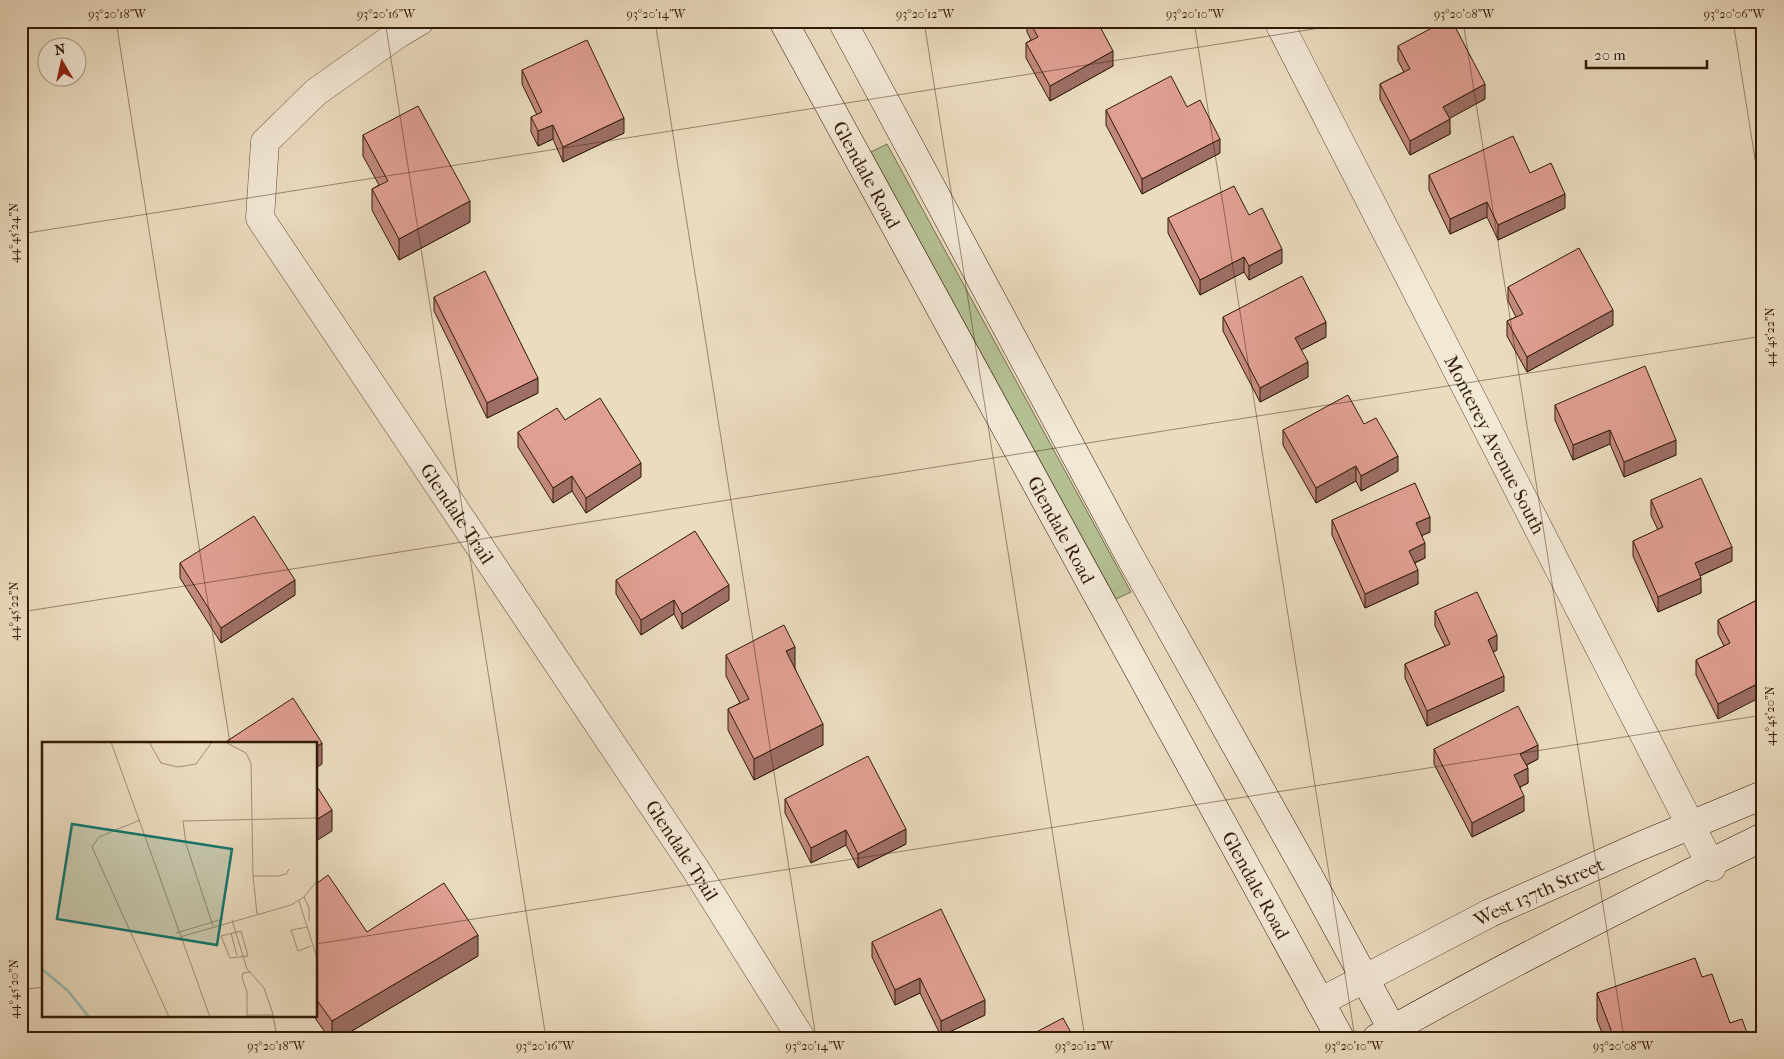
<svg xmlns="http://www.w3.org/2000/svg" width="1784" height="1059" font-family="'IM FELL French Canon',serif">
  <rect width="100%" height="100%" fill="#ebdcc0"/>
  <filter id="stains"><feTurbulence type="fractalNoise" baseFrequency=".004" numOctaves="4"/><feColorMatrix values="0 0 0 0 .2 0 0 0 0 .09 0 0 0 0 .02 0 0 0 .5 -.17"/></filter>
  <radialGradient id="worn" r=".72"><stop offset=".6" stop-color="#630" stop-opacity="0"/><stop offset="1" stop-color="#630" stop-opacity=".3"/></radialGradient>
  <polygon fill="#b5c194" stroke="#746e4e" points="887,144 1131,592 1116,599 871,152"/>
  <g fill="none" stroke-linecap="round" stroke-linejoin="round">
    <g stroke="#604a35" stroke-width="29">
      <g id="street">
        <path id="s1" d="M420,21l-22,13 -82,58 -51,50 -5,76 436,652 105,168"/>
        <path id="s2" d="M1278,21l434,846"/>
      </g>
    </g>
    <g stroke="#321a07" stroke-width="29">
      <g id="secondary">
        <path id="s3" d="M783,21l557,1017"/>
        <polyline points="842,21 1128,553 1310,878 1397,1038"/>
        <path id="s4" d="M1320,1002l170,-89 148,-66 125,-52"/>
        <path d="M1377,1038c126,-71 255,-137 386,-201"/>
      </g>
    </g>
    <use href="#street" stroke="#f2e8d6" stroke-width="28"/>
    <use href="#secondary" stroke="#f2e8d6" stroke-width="28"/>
  </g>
  <g fill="#c1897e" stroke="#321a07">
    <polygon points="1027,21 1097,21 1113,66 1050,101 1026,58 1026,43 1031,40 1027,32"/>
    <polygon points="1398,46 1485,99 1449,118 1450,134 1410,155 1380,99 1380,84 1404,72 1398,61"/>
    <polygon points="522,70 624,133 563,162 553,139 538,146 531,132 531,117 537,115 522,84"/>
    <polygon points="1187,107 1220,153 1142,194 1106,125 1106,110"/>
    <polygon points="363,135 470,222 399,260 372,210 372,189 379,185 363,156"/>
    <polygon points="1530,173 1565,208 1498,240 1487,217 1450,234 1429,190 1429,175"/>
    <polygon points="1249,215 1282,263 1249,280 1244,272 1200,295 1168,233 1168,218"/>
    <polygon points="1508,287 1613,325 1527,372 1507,336 1507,321 1516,317 1508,301"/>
    <polygon points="434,297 538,393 487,418 434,311"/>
    <polygon points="1223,317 1326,337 1301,350 1308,377 1260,402 1223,331"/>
    <polygon points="1555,405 1676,455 1624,477 1610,444 1573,460 1555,420"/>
    <polygon points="1364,424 1398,471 1361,491 1356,481 1316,503 1283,445 1283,430"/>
    <polygon points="518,432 641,477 586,513 572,491 553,503 518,447"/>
    <polygon points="1651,500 1732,561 1700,576 1701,593 1658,612 1633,556 1633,541 1658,530 1651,515"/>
    <polygon points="1332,520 1430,532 1422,535 1425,558 1415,563 1418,584 1365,608 1332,535"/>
    <polygon points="180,563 295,595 221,643 180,578"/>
    <polygon points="616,580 729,600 682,629 674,614 641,635 616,594"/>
    <polygon points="1763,597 1718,719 1696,675 1696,660 1724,646 1718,634 1718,620"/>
    <polygon points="1435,611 1497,650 1493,652 1504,691 1427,726 1405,678 1405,664 1445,646 1435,626"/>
    <polygon points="726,655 795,668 823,745 754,780 728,730 728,709 740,703 726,676"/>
    <polygon points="1434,749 1538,759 1527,765 1528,783 1520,787 1524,811 1472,837 1434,764"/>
    <polygon points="785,799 906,844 858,868 846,845 811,863 785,813"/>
    <polygon points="316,884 367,932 478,956 340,1038 329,1038 313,1015 316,1015"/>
    <polygon points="872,942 985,1015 941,1036 920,993 895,1005 872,957"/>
    <polygon points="1702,977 1730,1023 1749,1038 1604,1038 1597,1020 1597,993"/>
  </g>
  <g fill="#9d6f67" stroke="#321a07">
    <polygon points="1113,51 1113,66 1050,101 1050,86"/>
    <polygon points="1485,84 1485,99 1443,122 1443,107"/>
    <polygon points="624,118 624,133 563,162 563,147"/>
    <polygon points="1450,119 1450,134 1410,155 1410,141"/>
    <polygon points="553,125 553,139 538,146 538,131"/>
    <polygon points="1220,139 1220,153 1142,194 1142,179"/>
    <polygon points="1565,194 1565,208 1498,240 1498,225"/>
    <polygon points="470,201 470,222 399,260 399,239"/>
    <polygon points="1487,202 1487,217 1450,234 1450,219"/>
    <polygon points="1282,249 1282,263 1249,280 1249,266"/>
    <polygon points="1244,257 1244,272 1200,295 1200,280"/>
    <polygon points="1613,310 1613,325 1527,372 1527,357"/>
    <polygon points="1326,322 1326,337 1295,353 1295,338"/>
    <polygon points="1308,362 1308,377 1260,402 1260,388"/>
    <polygon points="538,378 538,393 487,418 487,403"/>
    <polygon points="1610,430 1610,444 1573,460 1573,445"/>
    <polygon points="1676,440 1676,455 1624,477 1624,462"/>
    <polygon points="1398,456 1398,471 1361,491 1361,476"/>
    <polygon points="641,463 641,477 586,513 586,498"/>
    <polygon points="1356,466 1356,481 1316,503 1316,488"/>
    <polygon points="572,476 572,491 553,503 553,488"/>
    <polygon points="1430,517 1430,532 1416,538 1416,523"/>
    <polygon points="1425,543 1425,558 1409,565 1409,551"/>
    <polygon points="1732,547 1732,561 1695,578 1695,563"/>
    <polygon points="1418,570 1418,584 1365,608 1365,594"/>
    <polygon points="1701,578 1701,593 1658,612 1658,597"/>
    <polygon points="295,580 295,595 221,643 221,628"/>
    <polygon points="729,585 729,600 682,629 682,614"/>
    <polygon points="674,600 674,614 641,635 641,620"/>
    <polygon points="1497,635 1497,650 1488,654 1488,640"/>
    <polygon points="795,647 795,668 786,672 786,651"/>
    <polygon points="1504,676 1504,691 1427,726 1427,711"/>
    <polygon points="1763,681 1763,696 1718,719 1718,704"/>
    <polygon points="823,724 823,745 754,780 754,759"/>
    <polygon points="322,743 322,764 316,768 316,747"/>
    <polygon points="1538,745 1538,759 1520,768 1520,754"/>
    <polygon points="1528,768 1528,783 1514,790 1514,775"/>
    <polygon points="1524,796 1524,811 1472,837 1472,823"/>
    <polygon points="332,810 332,831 316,841 316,820"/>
    <polygon points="906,829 906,844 858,868 858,854"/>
    <polygon points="846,830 846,845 811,863 811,848"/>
    <polygon points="478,935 478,956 340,1038 332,1038 332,1021"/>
    <polygon points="920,978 920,993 895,1005 895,990"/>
    <polygon points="985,1000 985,1015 941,1036 941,1021"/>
  </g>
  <g fill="#e09f93" stroke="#321a07">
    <polygon points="1029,21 1097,21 1113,51 1050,86 1026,43 1038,37"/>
    <polygon points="1445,21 1452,21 1485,84 1443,107 1450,119 1410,141 1380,84 1410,69 1398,46"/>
    <polygon points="587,40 624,118 563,147 553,125 538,131 531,117 542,112 522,70"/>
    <polygon points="1171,76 1187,107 1200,100 1220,139 1142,179 1106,110"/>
    <polygon points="418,106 470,201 399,239 372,189 388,181 363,135"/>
    <polygon points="1513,136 1530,173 1551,163 1565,194 1498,225 1487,202 1450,219 1429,175"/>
    <polygon points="1234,186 1249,215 1262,208 1282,249 1249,266 1244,257 1200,280 1168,218"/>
    <polygon points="1579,248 1613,310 1527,357 1507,321 1523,314 1508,287"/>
    <polygon points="485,271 538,378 487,403 434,297"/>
    <polygon points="1302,276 1326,322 1295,338 1308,362 1260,388 1223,317"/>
    <polygon points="1645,366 1676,440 1624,462 1610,430 1573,445 1555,405"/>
    <polygon points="1348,395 1364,424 1376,418 1398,456 1361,476 1356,466 1316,488 1283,430"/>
    <polygon points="600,398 641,463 586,498 572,476 553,488 518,432 557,408 565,420"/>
    <polygon points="1701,478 1732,547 1695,563 1701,578 1658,597 1633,541 1663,527 1651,500"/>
    <polygon points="1415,483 1430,517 1416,523 1425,543 1409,551 1418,570 1365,594 1332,520"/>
    <polygon points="254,516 295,580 221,628 180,563"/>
    <polygon points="695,531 729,585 682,614 674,600 641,620 616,580"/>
    <polygon points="1477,592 1497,635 1488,640 1504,676 1427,711 1405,664 1450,644 1435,611"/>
    <polygon points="1763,597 1763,681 1718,704 1696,660 1730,643 1718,620"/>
    <polygon points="784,625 795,647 786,651 823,724 754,759 728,709 749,699 726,655"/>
    <polygon points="293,698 322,743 316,747 316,743 224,743"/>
    <polygon points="1518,706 1538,745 1520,754 1528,768 1514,775 1524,796 1472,823 1434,749"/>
    <polygon points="868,756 906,829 858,854 846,830 811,848 785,799"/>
    <polygon points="316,785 332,810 316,820"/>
    <polygon points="328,875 367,932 444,883 478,935 332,1021 316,999 316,884"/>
    <polygon points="941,909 985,1000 941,1021 920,978 895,990 872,942"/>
    <polygon points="1695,958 1702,977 1712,974 1730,1023 1742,1019 1749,1038 1614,1038 1597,993"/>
    <polygon points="1063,1018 1074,1038 1025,1038"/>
  </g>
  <path fill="none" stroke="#321a07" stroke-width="1" stroke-opacity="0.45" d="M116,21l114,722M385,21l161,1017M655,21l161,1017M924,21l161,1017M1194,21l161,1017M1463,21l161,1017M1733,21l30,188M21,234l1343,-213M21,612l1742,-276M316,944l1447,-229M21,990l23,-3M273,1015l4,23"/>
  <g text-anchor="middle" stroke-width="4" stroke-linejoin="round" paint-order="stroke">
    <g font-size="19" fill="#321a07" stroke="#f2e8d6">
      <text dy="7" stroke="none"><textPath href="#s3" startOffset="175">Glendale Road</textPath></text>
      <text dy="7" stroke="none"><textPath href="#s2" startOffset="476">Monterey Avenue South</textPath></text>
      <text dy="7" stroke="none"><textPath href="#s1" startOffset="629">Glendale Trail</textPath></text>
      <text dy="7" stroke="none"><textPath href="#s3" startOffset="580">Glendale Road</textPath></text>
      <text dy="7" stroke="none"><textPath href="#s1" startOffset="1034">Glendale Trail</textPath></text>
      <text dy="7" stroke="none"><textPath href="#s3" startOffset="985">Glendale Road</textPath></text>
      <text dy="7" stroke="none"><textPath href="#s4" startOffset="245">West 137th Street</textPath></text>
    </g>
  </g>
  <g transform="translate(42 742)">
    <rect width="275" height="275" fill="#ebdcc0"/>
    <path fill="none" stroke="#98bcb3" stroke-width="2.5" d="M0,227l26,22 21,26"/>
    <path fill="none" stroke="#a18e76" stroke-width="1" d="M69,0l99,275M107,0l12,21 17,4 18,-3 16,-22M183,0l21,11 5,10 2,113 4,38M98,78l-41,17 -7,10 77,170M211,134h25l8,-2 3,-5M262,155l5,11v13M257,159l18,57M190,178l15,49 17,19 10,29M171,184l-27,-82 -3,-23 134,-3M266,185l-17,3 7,21 13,-5M199,189l7,25 -18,2 -9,-22zM134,191l47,-14M189,191l6,23M138,195l111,-32 13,-8 13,-16M205,273h26M205,275v-25l-5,-14 1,-5 8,-1"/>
    <path fill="#0f766e" fill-opacity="0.15" stroke="#0f766e" stroke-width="2.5" d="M30,82l160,25 -15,96 -160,-26z"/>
    <rect width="275" height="275" fill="none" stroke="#321a07" stroke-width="2.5"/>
  </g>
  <rect width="1784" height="1059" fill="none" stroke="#ebdcc0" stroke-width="55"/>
  <g transform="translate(62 62) rotate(351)"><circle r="24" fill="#f2e8d6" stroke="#a59683"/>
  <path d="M0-4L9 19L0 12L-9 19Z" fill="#8f2418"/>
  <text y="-8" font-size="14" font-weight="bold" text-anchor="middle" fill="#321a07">N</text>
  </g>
  <path d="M1586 60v8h121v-8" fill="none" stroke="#321a07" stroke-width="2.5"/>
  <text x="1594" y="60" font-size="15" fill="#321a07" stroke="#f2e8d6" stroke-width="4" paint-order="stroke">20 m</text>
  <rect x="28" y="28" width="1728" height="1004" fill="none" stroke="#321a07" stroke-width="2"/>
  <g font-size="12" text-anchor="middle" fill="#321a07">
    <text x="117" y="18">93°20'18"W</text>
    <text x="386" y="18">93°20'16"W</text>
    <text x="656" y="18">93°20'14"W</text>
    <text x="925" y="18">93°20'12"W</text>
    <text x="1195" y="18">93°20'10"W</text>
    <text x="1464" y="18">93°20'08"W</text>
    <text x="1734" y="18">93°20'06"W</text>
    <text transform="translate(14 233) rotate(-90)" y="4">44°45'24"N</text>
    <text transform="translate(1770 337) rotate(-90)" y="4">44°45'22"N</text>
    <text transform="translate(14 611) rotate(-90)" y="4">44°45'22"N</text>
    <text transform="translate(1770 716) rotate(-90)" y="4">44°45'20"N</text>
    <text transform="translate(14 989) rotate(-90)" y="4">44°45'20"N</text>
    <text x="276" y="1050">93°20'18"W</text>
    <text x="545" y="1050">93°20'16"W</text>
    <text x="815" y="1050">93°20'14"W</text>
    <text x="1084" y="1050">93°20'12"W</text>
    <text x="1354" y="1050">93°20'10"W</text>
    <text x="1623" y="1050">93°20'08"W</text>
  </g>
  <rect width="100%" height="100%" filter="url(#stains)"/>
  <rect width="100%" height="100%" fill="url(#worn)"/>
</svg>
